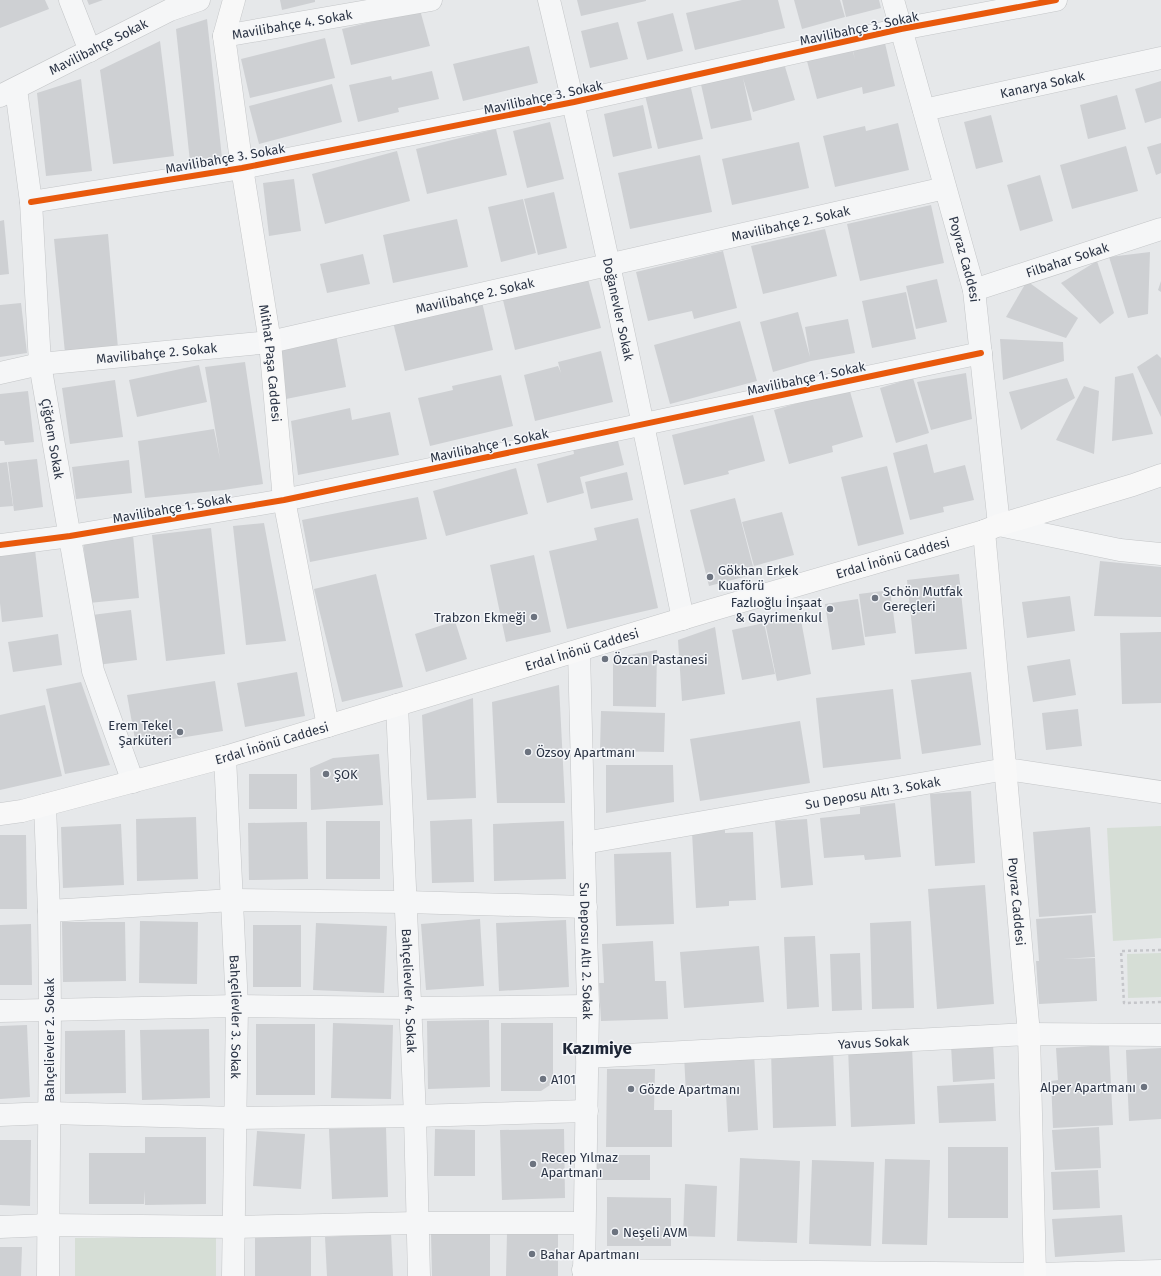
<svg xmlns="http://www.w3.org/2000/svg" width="1161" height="1276" font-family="'Fira Sans',sans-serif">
  <rect width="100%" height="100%" fill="#e6e8ea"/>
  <g fill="#d6ded6">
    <polygon points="1161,826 1161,938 1113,941 1107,828"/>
    <polygon points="1161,953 1161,997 1128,998 1127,954"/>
    <polygon points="216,1237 216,1276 75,1276 75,1238"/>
  </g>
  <g fill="#ced0d3">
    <polygon points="0,0 45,0 49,9 0,28"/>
    <polygon points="87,0 103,0 89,5"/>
    <polygon points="280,0 315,0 315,2 282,10"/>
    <polygon points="577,0 646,0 646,1 581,16"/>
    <polygon points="742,0 778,0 785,28 695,50 686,13"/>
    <polygon points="794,0 840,0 845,17 802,29"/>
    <polygon points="842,0 879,0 881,8 846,17"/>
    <polygon points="420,10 430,46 351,65 342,29"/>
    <polygon points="673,13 683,51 647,60 637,22"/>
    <polygon points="207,19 222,158 190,162 176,29"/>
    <polygon points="618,22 628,59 590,68 581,31"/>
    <polygon points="325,38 335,78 250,98 241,59"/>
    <polygon points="884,39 895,86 863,94 862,87 817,99 807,61 852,49 855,59 852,47"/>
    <polygon points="160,41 174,156 113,164 100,70"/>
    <polygon points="529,46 538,83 463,101 453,64"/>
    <polygon points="783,60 795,100 753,112 743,78 752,120 711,129 700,80"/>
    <polygon points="432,71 439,99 398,108 399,112 358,122 349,85 391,76 392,80"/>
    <polygon points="81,79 92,171 46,176 37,93"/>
    <polygon points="1161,81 1161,118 1145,123 1135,89"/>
    <polygon points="332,84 342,122 259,144 249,106"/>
    <polygon points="690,84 703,139 658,149 645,95"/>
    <polygon points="1117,95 1126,129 1088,139 1080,105"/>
    <polygon points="643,105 652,148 613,157 604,114"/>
    <polygon points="991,115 1003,162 976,169 964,122"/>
    <polygon points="550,122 564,179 527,188 513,131"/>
    <polygon points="898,123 909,170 835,187 823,136 865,126 866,131"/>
    <polygon points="496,129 507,175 427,194 416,149"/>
    <polygon points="799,142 809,188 732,205 722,159"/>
    <polygon points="1161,143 1161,173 1156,175 1147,147"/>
    <polygon points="1126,146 1138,191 1072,209 1060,165"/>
    <polygon points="397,151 410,201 325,224 312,174"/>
    <polygon points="700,155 712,212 630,229 618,173"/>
    <polygon points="1040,175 1053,221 1020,231 1007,185"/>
    <polygon points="294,179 301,231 269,236 263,183"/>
    <polygon points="554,192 567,248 538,255 524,199"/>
    <polygon points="523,199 536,253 501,262 488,207"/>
    <polygon points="931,205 944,263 860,281 847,224"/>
    <polygon points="457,219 468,267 393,283 383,235"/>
    <polygon points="4,220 9,274 0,275 0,221"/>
    <polygon points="825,229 837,276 763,294 751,246"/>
    <polygon points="108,234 118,348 65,353 54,239"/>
    <polygon points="723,251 737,308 694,319 692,311 648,321 636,272"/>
    <polygon points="1150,252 1148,314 1128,318 1109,257"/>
    <polygon points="363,254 370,284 327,293 320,264"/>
    <polygon points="1097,261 1114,313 1100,324 1061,283"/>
    <polygon points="588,279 601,328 515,350 503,300"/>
    <polygon points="937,279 947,322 916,329 906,286"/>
    <polygon points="1027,281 1078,318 1066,338 1006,317"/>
    <polygon points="1161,281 1161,292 1158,290"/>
    <polygon points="906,292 916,339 872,348 862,301"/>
    <polygon points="482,302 493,350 405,371 393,322"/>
    <polygon points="21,303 27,353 0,357 0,305"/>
    <polygon points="798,312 810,357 805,327 848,319 855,353 811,361 773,372 760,322"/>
    <polygon points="740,321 757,381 670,404 654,345"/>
    <polygon points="336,335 346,387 286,399 276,347"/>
    <polygon points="1000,339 1063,342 1064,361 1003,380"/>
    <polygon points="601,351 613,402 535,421 524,375 558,366 561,373 558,362"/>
    <polygon points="1157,354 1161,358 1161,417 1137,367"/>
    <polygon points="245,362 263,484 224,490 145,498 138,441 214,429 220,459 205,367"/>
    <polygon points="199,365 207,402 137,417 129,380"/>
    <polygon points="966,373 972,419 931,430 917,382"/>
    <polygon points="1133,373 1153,434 1112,441 1115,377"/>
    <polygon points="501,375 513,426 430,446 418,398 453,390 452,386"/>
    <polygon points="913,378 929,433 896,443 880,388"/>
    <polygon points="1067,378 1075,398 1021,430 1009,392"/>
    <polygon points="115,380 123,437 70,444 62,388"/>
    <polygon points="1084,386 1099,391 1094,454 1056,440"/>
    <polygon points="849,388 863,437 832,446 833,452 789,464 774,410"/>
    <polygon points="28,391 34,442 5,445 4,441 0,441 0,394"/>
    <polygon points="350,408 352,420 390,412 399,455 298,475 291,421"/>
    <polygon points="753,415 765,461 728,471 729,474 684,485 672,435"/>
    <polygon points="617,437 624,465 580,477 584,493 547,503 537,464 574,454 573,448"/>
    <polygon points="927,444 934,473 965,465 974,500 943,507 944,512 910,520 893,453"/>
    <polygon points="37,459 43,507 14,511 8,462"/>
    <polygon points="129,460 132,493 76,499 72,467"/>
    <polygon points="7,462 13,506 0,507 0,463"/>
    <polygon points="887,466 904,534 858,546 841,477"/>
    <polygon points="516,468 528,514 446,536 433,491"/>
    <polygon points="627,472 633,500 591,509 585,482"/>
    <polygon points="418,497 427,539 310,562 302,520"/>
    <polygon points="735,498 755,574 709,586 690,510"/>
    <polygon points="782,512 794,555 754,566 742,522"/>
    <polygon points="638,518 658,608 567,629 549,551 597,540 594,528"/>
    <polygon points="264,523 286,641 246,645 233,526"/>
    <polygon points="211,528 225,654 166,661 152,535"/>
    <polygon points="133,535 139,598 89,603 83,539"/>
    <polygon points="35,550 43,617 2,622 0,603 0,555"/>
    <polygon points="534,555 551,632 506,642 490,565"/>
    <polygon points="1100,561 1161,567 1161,617 1094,616"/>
    <polygon points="376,574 403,687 342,702 314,589"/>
    <polygon points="959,574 967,649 915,654 907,580"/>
    <polygon points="890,590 896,633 865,637 859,594"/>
    <polygon points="1070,596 1075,631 1027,638 1022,602"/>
    <polygon points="858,599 865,645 832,650 825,604"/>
    <polygon points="131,610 137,660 97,665 92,615"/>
    <polygon points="800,615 811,674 777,681 765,622"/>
    <polygon points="455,621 467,659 426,672 415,634"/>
    <polygon points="764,623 775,674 742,680 732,630"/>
    <polygon points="715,627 725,694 682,701 678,640"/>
    <polygon points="1161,632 1161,703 1122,704 1120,633"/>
    <polygon points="58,634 62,665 13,672 8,642"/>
    <polygon points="657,650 656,707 613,706 613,658"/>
    <polygon points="1070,659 1076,695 1033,702 1027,666"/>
    <polygon points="297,672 305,716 245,727 237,683"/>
    <polygon points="971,672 981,745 922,754 911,680"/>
    <polygon points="215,681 223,731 136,745 127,695"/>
    <polygon points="81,682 110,765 65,774 46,689"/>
    <polygon points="559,685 565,803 497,803 492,702"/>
    <polygon points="893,689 901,759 823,768 816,698"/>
    <polygon points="473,698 476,798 427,800 422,715"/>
    <polygon points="45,705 62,776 0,790 0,715"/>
    <polygon points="1078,709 1082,746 1046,750 1042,713"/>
    <polygon points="601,711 665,713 664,752 600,751"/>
    <polygon points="800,721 810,783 700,801 690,739"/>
    <polygon points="379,754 383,805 311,810 310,768 333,758"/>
    <polygon points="606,765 673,765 674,802 606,813"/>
    <rect x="249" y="774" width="48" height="35"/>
    <polygon points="971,791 975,863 935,866 930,794"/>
    <polygon points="895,803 901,857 865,860 864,855 824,858 820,818 860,814 860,807"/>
    <polygon points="196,817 198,879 137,881 136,819"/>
    <polygon points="472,819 474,882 432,883 430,821"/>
    <polygon points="807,819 813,885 781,888 775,821"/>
    <rect x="326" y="821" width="54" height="58"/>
    <polygon points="564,821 566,879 494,881 493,824"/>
    <polygon points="307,822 308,879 249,880 248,823"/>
    <polygon points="121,824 124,885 63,888 61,827"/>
    <polygon points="1090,827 1096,913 1039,917 1033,832"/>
    <polygon points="725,830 725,833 753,832 756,900 729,901 729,906 696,908 692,832"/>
    <polygon points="0,835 26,835 27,909 0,909"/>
    <polygon points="671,852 674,924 616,926 614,854"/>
    <polygon points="985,885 994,1004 937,1009 928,889"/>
    <polygon points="1092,915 1095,957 1063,959 1095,958 1097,1001 1039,1004 1036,961 1039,961 1036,919"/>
    <polygon points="480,919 484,986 426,990 421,924"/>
    <polygon points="566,920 569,987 499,991 496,923"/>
    <polygon points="140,921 198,922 197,984 139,983"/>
    <polygon points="911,921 914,1008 872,1009 870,923"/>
    <polygon points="62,922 125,922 126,981 63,982"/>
    <polygon points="316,923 387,926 384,993 313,990"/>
    <polygon points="31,924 32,985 0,985 0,925"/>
    <rect x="253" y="925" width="48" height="62"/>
    <polygon points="815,936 819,1007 787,1009 784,937"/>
    <polygon points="653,941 655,981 666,981 668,1019 601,1021 599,983 604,983 602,944"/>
    <polygon points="759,946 764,1002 684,1008 680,952"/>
    <polygon points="860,953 862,1010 832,1011 830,954"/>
    <polygon points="489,1020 490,1087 428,1089 427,1021"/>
    <polygon points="333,1023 393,1025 391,1099 331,1098"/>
    <polygon points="501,1023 553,1023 553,1083 541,1091 501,1091"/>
    <rect x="256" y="1024" width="59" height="71"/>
    <polygon points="27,1025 30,1097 0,1099 0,1026"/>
    <polygon points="209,1029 210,1098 142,1100 140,1030"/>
    <polygon points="125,1030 126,1093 65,1094 65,1031"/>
    <polygon points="993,1043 995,1079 953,1082 951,1045"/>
    <polygon points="912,1045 915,1124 851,1127 848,1047"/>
    <polygon points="1109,1045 1113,1125 1053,1128 1051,1081 1058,1080 1056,1048"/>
    <polygon points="1161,1048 1161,1119 1129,1121 1126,1050"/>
    <polygon points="833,1049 836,1126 773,1128 771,1051"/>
    <polygon points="754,1052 758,1130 728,1132 726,1093 686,1094 684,1055"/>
    <polygon points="607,1069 655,1069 654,1110 672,1110 672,1147 606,1147"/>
    <polygon points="994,1083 996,1121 939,1123 937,1086"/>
    <polygon points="386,1127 388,1197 332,1199 329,1129"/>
    <polygon points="1099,1127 1101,1168 1055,1170 1052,1130"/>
    <polygon points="435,1129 475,1130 475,1176 434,1176"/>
    <polygon points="564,1129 565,1198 502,1200 500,1130"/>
    <polygon points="257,1131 305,1134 301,1189 253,1186"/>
    <polygon points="145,1137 206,1137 206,1204 145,1205 144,1190 144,1204 89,1204 89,1153 145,1153"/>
    <polygon points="0,1140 31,1140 30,1206 0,1205"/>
    <rect x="948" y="1147" width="60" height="71"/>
    <rect x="597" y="1155" width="53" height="25"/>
    <polygon points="740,1158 800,1161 797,1243 737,1241"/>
    <polygon points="885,1159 930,1160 927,1245 882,1244"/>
    <polygon points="812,1160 874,1162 871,1246 809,1244"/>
    <polygon points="1098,1170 1100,1208 1053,1210 1051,1172"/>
    <polygon points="685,1184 717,1186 715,1237 683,1236"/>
    <polygon points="607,1197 671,1198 671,1246 607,1246"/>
    <polygon points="1122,1215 1125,1252 1055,1257 1052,1219"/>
    <polygon points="507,1232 558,1232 558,1276 506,1276"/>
    <polygon points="311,1233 311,1276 255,1276 255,1234"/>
    <polygon points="391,1233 393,1276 327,1276 325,1237"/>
    <polygon points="490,1233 490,1276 432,1276 431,1234"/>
    <polygon points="0,1247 22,1247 21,1276 0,1276"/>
  </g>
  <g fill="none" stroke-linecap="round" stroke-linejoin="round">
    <g stroke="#c4c6c8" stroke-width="23">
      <g id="street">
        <polyline points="70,0 90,51"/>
        <path id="s1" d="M549,0c49,205 92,412 134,619"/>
        <path id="s2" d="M893,0l81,290 25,235 121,25 41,4"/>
        <path id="s3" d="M224,36l207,-36"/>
        <path id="s4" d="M16,89l15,113 9,162 53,307 40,111"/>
        <path id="s5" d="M0,96l170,-86 29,-10"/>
        <path id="s6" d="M924,110l237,-52"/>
        <polyline points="31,202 242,168 574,102 901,29 1056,0"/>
        <path id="s7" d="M974,290l187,-61"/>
        <path id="s8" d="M0,373l40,-9 230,-22 675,-154"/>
        <polyline points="0,545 70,536 284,500 981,353"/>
        <path id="s9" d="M579,651l9,355 -4,270"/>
        <path id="s10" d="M397,705l18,411 4,160"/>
        <path id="s11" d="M225,757l12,249 -4,270"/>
        <polyline points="45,805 49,911 50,1011 48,1276"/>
        <path id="s12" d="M584,843l422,-74 155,23"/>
        <polyline points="49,911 233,900 406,902 586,907"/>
        <polyline points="0,1011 237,1006 410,1008 588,1006"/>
        <path id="s13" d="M587,1057l442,-23 132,1"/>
        <polyline points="0,1115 49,1113 236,1118 415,1116 587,1111"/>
        <polyline points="0,1227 48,1225 234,1227 417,1223 584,1223"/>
        <polyline points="583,1270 1035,1274 1161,1271"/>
      </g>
    </g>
    <g stroke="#c4c6c8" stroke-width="23">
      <g id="secondary">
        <path id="s14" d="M234,0l-10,36 18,132 28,174 14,158 44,226"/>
        <path id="s15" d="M984,531l45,503 6,240"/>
        <path id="s16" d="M0,814l22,-3 203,-54 480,-145 279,-81 15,-6 134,-40 28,-10"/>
      </g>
    </g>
    <polyline stroke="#c5c6ca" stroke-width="2.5" stroke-dasharray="3 3" stroke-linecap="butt" points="1161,950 1121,951 1124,1003 1161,1002"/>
    <use href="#street" stroke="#f5f6f7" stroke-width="22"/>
    <use href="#secondary" stroke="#f8f8f8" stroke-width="22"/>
    <g stroke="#f4f6f9" stroke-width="8">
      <g id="cycleway">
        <polyline points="31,202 242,168 574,102 901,29 1056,0"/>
        <polyline points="0,545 70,536 284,500 981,353"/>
      </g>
    </g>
    <use href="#cycleway" stroke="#e8590c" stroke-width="6"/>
  </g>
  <g fill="#6c737f" stroke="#f4f6f9" stroke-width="1.5">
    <circle cx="710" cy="577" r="4"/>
    <circle cx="875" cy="598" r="4"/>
    <circle cx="830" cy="609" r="4"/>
    <circle cx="534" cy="617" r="4"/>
    <circle cx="605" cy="659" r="4"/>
    <circle cx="180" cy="732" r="4"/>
    <circle cx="528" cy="752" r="4"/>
    <circle cx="326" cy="774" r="4"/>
    <circle cx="543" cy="1079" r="4"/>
    <circle cx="1144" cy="1087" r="4"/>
    <circle cx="631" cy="1089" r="4"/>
    <circle cx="533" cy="1164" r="4"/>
    <circle cx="615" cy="1232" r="4"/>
    <circle cx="532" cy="1254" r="4"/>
  </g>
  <g text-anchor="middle" stroke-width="3" stroke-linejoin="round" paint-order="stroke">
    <g font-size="13" fill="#2b3445" stroke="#f4f6f9">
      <text dy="5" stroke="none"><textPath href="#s3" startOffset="69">Mavilibahçe 4. Sokak</textPath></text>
      <text transform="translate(859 28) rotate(-12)" y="5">Mavilibahçe 3. Sokak</text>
      <text dy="5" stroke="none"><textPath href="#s5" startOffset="110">Mavilibahçe Sokak</textPath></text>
      <text dy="5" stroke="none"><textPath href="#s6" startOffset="121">Kanarya Sokak</textPath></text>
      <text transform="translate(543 97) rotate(-12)" y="5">Mavilibahçe 3. Sokak</text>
      <text transform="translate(225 158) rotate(-10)" y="5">Mavilibahçe 3. Sokak</text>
      <text dy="5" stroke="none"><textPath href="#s8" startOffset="806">Mavilibahçe 2. Sokak</textPath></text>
      <text dy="5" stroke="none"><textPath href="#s2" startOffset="269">Poyraz Caddesi</textPath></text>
      <text dy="5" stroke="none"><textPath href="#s7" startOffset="98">Filbahar Sokak</textPath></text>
      <text dy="5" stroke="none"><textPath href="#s8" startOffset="482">Mavilibahçe 2. Sokak</textPath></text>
      <text dy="5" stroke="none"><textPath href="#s1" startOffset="317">Doğanevler Sokak</textPath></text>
      <text dy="5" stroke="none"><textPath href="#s8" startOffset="158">Mavilibahçe 2. Sokak</textPath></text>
      <text dy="5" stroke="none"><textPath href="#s14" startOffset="368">Mithat Paşa Caddesi</textPath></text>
      <text transform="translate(806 378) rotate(-12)" y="5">Mavilibahçe 1. Sokak</text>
      <text dy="5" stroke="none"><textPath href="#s4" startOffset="352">Çiğdem Sokak</textPath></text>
      <text transform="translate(489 445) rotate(-12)" y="5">Mavilibahçe 1. Sokak</text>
      <text transform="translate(172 508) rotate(-10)" y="5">Mavilibahçe 1. Sokak</text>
      <text dy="5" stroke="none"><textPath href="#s16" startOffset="929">Erdal İnönü Caddesi</textPath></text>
      <text dy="5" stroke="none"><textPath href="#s16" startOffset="605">Erdal İnönü Caddesi</textPath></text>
      <text dy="5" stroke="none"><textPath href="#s16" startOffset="281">Erdal İnönü Caddesi</textPath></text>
      <text dy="5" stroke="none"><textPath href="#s12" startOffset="293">Su Deposu Altı 3. Sokak</textPath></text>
      <text dy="5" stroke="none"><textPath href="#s15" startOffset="372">Poyraz Caddesi</textPath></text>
      <text dy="5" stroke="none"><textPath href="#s9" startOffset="300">Su Deposu Altı 2. Sokak</textPath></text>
      <text dy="5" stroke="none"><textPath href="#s10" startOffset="286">Bahçelievler 4. Sokak</textPath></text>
      <text dy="5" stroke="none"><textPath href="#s11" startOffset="260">Bahçelievler 3. Sokak</textPath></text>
      <text transform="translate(49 1040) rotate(-90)" y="5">Bahçelievler 2. Sokak</text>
      <text dy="5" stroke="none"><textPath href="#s13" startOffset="287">Yavus Sokak</textPath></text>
    </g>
    <g font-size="13" fill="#2b3445" stroke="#f4f6f9" text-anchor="start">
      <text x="718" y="575">Gökhan Erkek<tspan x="718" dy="15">Kuaförü</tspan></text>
      <text x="883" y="596">Schön Mutfak<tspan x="883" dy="15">Gereçleri</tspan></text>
      <text x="822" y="607" text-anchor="end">Fazlıoğlu İnşaat<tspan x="822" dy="15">&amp; Gayrimenkul</tspan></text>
      <text x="526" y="622" text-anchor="end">Trabzon Ekmeği</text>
      <text x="613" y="664">Özcan Pastanesi</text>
      <text x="172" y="730" text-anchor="end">Erem Tekel<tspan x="172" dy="15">Şarküteri</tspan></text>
      <text x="536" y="757">Özsoy Apartmanı</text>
      <text x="334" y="779">ŞOK</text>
      <text x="551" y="1084">A101</text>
      <text x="1136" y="1092" text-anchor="end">Alper Apartmanı</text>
      <text x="639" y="1094">Gözde Apartmanı</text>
      <text x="541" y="1162">Recep Yılmaz<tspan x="541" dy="15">Apartmanı</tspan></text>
      <text x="623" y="1237">Neşeli AVM</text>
      <text x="540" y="1259">Bahar Apartmanı</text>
    </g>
    <g font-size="17" font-weight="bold" fill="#1d2536" stroke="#f4f6f9">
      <text x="597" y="1054">Kazımiye</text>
    </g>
  </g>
</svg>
